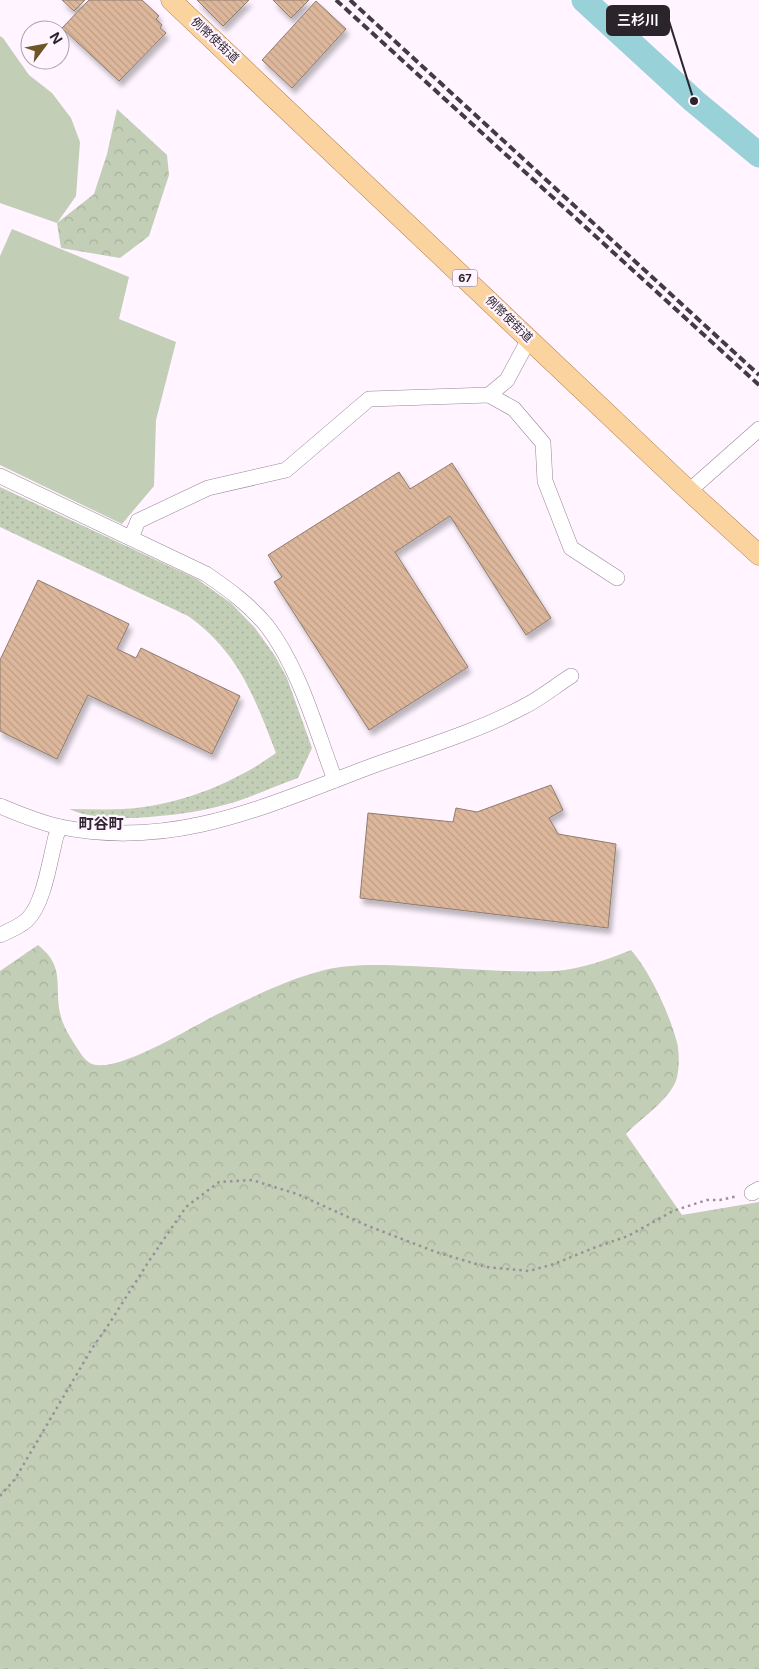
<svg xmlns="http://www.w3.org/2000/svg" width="759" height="1669" font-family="Inter,'Noto Sans JP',sans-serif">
  <defs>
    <pattern id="grass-dots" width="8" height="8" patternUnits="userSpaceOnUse" patternTransform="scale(1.25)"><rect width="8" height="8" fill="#c2ceb6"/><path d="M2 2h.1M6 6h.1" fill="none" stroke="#a7b19d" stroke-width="1.8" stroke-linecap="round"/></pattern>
    <pattern id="forest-crowns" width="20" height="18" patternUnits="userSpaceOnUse" patternTransform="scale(1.25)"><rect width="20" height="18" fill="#c2ceb6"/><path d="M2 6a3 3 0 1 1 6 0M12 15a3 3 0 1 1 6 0" fill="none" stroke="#a7b19d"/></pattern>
    <pattern id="building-back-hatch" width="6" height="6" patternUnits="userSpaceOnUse" patternTransform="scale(1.25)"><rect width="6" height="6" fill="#ddb79b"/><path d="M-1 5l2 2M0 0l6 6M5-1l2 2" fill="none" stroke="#be9d86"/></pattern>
    <filter id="shadow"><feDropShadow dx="3" dy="5.5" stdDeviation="2.5" flood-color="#0004"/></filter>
  </defs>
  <rect width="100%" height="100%" fill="#fff4ff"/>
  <path fill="url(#grass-dots)" d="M0,487l197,92 34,24 24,25 20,28 12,22 25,70 -14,30c-20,7 -40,16 -60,23 -34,11 -70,15 -105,17 -22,0 -44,0 -64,-9 18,0 36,1 54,0 54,-3 110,-25 153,-56 -21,-55 -38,-102 -88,-137l-188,-89z"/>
  <g fill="url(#forest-crowns)">
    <polygon points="117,109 167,155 169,175 149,236 120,258 61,248 57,223 94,194 107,154"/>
    <path d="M38,945c29,23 15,42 23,72 3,11 10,21 16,31 4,6 8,13 15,16 26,10 102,-39 128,-51 30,-15 69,-34 101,-42 29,-8 61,-6 90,-5 48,2 96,7 144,5 27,-2 51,-11 76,-21 19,22 37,61 45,89 4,11 4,36 -2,46 -11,20 -33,33 -48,49l56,81 77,-13v467h-759v-698z"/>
  </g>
  <g fill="#c2ceb6">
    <polygon points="0,36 3,38 29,75 52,93 71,118 80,142 76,196 57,223 0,203"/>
    <polygon points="12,229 129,277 119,319 176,342 156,420 154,486 122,524 0,465 0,256"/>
  </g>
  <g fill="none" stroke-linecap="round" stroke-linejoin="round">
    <polyline stroke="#99d1d9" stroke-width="25" points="584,0 694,101 759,155"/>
  </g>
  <g fill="url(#building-back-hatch)" stroke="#8f7c6e" filter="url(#shadow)">
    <polygon points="62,0 85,0 74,11"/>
    <polygon points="89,0 142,0 159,16 156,19 162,25 160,28 166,33 119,81 62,28"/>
    <polygon points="197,0 249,0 223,26"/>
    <polygon points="273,0 309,0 291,18"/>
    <polygon points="316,1 346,29 292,88 262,60"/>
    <polygon points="452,463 551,618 526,635 450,516 395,552 468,667 369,730 274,582 282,577 268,555 399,472 410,489"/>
    <polygon points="38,580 129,624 117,649 136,658 141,648 240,696 212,754 88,695 57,759 0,731 0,660"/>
    <polygon points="551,785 563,810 549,818 558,834 616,844 608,928 360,898 368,813 453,822 456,808 477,812"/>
  </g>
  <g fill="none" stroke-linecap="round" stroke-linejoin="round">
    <g stroke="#978697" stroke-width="16">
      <g id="minor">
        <polyline points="489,395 514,409 543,443 545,481 571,548 617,578"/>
        <path d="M0,476l206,98c22,15 44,31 61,52 33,43 49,104 68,154"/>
        <polyline points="689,491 759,429"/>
        <polyline points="131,538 138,521 208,488 286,470 369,399 489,395 507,380 529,339"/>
        <path d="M0,806c19,8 40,17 61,21 114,23 207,-22 311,-61 50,-18 104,-34 151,-59 17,-8 32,-21 48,-31"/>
        <path d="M0,935c9,-4 19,-8 27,-15 17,-16 23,-61 29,-84l4,-9"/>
        <polyline points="752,1193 759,1189"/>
      </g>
    </g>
    <g stroke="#b1824c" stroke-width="21">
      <polyline id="major" points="171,0 689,491 759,555"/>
    </g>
    <polyline stroke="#999099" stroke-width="2.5" stroke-dasharray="2.5 4" stroke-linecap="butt" points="0,1496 15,1479 91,1350 109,1324 149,1261 186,1207 219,1182 252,1180 297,1194 368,1226 436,1252 486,1267 529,1271 554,1264 596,1247 628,1236 673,1211 707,1200 720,1200 738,1196"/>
    <use href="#minor" stroke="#fff" stroke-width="15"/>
    <use href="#major" stroke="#fbd39e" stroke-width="20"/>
    <g stroke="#433b43" stroke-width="4" stroke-dasharray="8 4" stroke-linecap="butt">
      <polyline points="336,0 759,385"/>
      <polyline points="350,0 759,375"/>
    </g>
  </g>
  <g text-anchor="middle" stroke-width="4.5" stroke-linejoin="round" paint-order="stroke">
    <rect fill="#fff4ff" stroke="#6b626b" stroke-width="1" x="452.5" y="269.5" width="25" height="17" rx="4"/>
    <g font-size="11" font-weight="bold" fill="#2b242b">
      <text x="465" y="282">67</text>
    </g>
    <g font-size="12" fill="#2b242b" stroke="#fff4ff">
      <text transform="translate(215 40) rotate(43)" y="4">例幣使街道</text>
      <text transform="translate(509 319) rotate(44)" y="4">例幣使街道</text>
    </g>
    <g font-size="15" font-weight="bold" fill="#322532" stroke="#fff4ff">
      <text x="101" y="829">町谷町</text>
    </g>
  </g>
  <path fill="none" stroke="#2b242b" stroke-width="2" d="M694 101L669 21"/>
  <circle fill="#2b242b" stroke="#fff4ff" stroke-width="2" cx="694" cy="101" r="5"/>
  <rect fill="#2b242b" stroke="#2b242b" stroke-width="2" x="607" y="6" width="62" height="29" rx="5"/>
  <g font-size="14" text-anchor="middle" font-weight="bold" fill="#fff">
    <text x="638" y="25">三杉川</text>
  </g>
  <g transform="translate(45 45) rotate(58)"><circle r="24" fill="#fff4ff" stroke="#aaa1aa"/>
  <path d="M0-4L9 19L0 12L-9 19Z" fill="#6d5526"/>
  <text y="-8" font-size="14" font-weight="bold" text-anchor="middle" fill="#2b242b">N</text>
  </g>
</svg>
